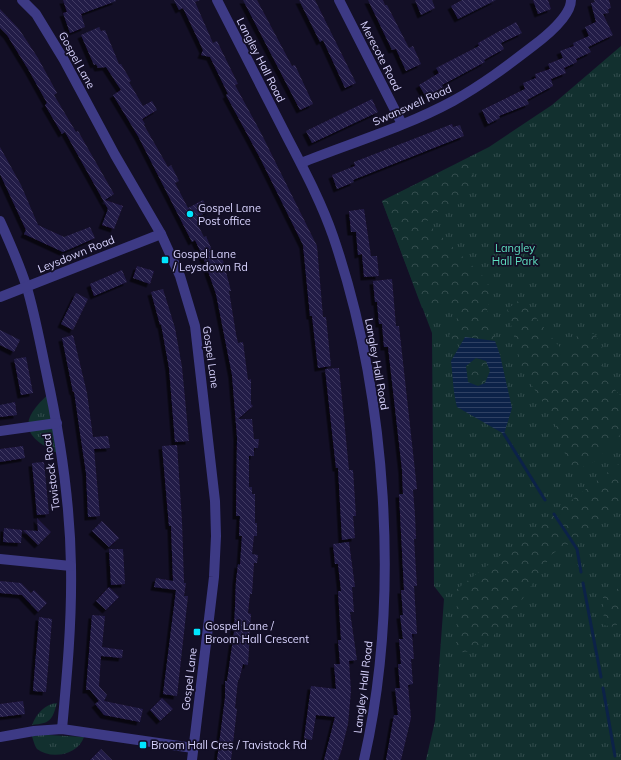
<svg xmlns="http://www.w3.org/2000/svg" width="621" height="760" font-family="Mulish,sans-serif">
  <defs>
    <pattern id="grass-tufts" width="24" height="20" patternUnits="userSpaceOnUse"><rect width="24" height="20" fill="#12302f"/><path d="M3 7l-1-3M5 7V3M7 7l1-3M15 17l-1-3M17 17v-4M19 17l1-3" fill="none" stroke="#344d4e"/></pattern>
    <pattern id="forest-crowns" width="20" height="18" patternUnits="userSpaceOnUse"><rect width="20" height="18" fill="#12302f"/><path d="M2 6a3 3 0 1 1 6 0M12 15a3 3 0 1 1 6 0" fill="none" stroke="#344d4e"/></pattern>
    <pattern id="water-rules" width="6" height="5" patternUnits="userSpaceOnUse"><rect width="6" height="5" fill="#0c2248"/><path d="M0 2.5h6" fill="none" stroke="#2f4163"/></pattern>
    <pattern id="building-back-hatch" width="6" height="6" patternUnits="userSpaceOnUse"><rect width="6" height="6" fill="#241b47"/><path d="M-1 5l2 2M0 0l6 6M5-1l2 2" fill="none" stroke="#433b63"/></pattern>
    <filter id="shadow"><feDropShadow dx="-3.5" dy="3.5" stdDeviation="0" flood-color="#0009"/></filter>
  </defs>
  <rect width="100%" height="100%" fill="#130f26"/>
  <g fill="url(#grass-tufts)">
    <polygon points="621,46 621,760 426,760 435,721 444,599 434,586 432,333 382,201 489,147 552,105"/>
    <path d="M51,392l10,63c-38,-18 -45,-33 -10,-63z"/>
    <path d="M57,703c-5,18 -7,20 -25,22 4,-11 13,-21 25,-22z"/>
    <path d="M31,734l53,3c-6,18 -33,23 -47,12 -3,-4 -4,-11 -6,-15z"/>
  </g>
  <g fill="url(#forest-crowns)">
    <polygon points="468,159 475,182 459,204 437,212 426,222 482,275 492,292 487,310 495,341 465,337 460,346 449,336 457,318 449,308 422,308 382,201"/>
    <polygon points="521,299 557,344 566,353 579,333 595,334 603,349 602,376 621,396 621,434 595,461 571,473 554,419 523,372 507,309"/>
    <polygon points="476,358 486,361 490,371 485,383 478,386 468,382 466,366"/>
    <polygon points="621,462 621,501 603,523 552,554 508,621 478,650 456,653 457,589"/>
    <polygon points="621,587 621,621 614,627 604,625 603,596"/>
  </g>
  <path fill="url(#water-rules)" fill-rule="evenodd" d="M465,337l30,4 5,14 12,53 -8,26 -47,-27c-4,-15 -4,-30 -6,-46zM476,358l10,3 4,10 -5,12 -7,3 -10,-4 -2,-16z"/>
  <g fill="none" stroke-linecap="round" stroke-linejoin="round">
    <g stroke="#0c2248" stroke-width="3">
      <polyline points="504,434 545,500"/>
      <polyline points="554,514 577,549 581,572"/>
      <polyline points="583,583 601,677"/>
      <polyline points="603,688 615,756"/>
    </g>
  </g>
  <g fill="url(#building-back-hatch)" filter="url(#shadow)">
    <polygon points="63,0 116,0 116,1 81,14 85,27 70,33 63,13 67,12"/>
    <polygon points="174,0 200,0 195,2 213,43 217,41 238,84 235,85 261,133 317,246 323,317 326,317 331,366 318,368 312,316 310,316 303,245 260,158 226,95 228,94 210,57 201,55 203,50 183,8 179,10"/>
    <polygon points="243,0 257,0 292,66 295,65 313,104 300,110"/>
    <polygon points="299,0 315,0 356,83 345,88 323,40 320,42"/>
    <polygon points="368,0 383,0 385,5 387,5 409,48 413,46 421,64 406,71 396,49 392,50"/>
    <polygon points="415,0 432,0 435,8 421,15"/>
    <polygon points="462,0 496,0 458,19 451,6"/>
    <polygon points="533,0 548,0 551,9 538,14"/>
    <polygon points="594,0 609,0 611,8 608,9 609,13 603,14 613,35 588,47 591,52 576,59 577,62 564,68 566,73 551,79 553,86 527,100 529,104 499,116 500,118 488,124 482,110 525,89 523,83 536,78 535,74 550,69 548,64 563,58 560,51 574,46 573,43 589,36 585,27 596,22 591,3 595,2"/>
    <polygon points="0,9 19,29 38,58 57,93 54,95 76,132 78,131 114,194 105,200 123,206 114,229 102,225 108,209 65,132 62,134 45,105 47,103 28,69 7,35 0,28"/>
    <polygon points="516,22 522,33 501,43 504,49 484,60 485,62 442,85 443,87 426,97 419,85 439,73 436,68 479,46 478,43"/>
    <polygon points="99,27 101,31 105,30 119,64 121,64 131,81 129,82 143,106 152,101 157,110 142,119 145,124 144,125 168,167 171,165 179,181 175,183 188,208 203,200 209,211 201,215 204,219 197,223 204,237 206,236 214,255 221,253 231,291 229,291 236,334 238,343 243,342 248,380 251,379 251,404 253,406 238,419 252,419 254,439 259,439 258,448 254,448 254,456 249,456 249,487 252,487 252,494 255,494 255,523 257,523 257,536 254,536 252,554 258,555 257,563 254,563 252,594 250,594 248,613 251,614 248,665 243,664 239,680 238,680 235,708 237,709 231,760 217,760 225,698 225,681 227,681 234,632 236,581 238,564 240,565 242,536 239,536 240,516 236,516 237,437 232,375 216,294 203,257 195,240 192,242 138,136 113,95 121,90 106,67 98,68 96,64 94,65 81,35"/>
    <polygon points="372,99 378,112 312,143 306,131"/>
    <polygon points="452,124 453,127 460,125 464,136 353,180 354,182 337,189 332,175 355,166 354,162"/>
    <polygon points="0,147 21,185 38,225 64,237 90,227 95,238 63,252 24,234 26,230 0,174"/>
    <polygon points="364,209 371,256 377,256 379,276 364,277 362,254 358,255 356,232 351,232 349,211"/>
    <polygon points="137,266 154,271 150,284 133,278"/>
    <polygon points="122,270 127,282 94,296 90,284"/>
    <polygon points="392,279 396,326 399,326 417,489 413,490 415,515 416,539 414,539 417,586 414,586 417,634 412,634 414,659 411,659 413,684 408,685 411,718 401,760 386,760 394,715 398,715 395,688 400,688 398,664 401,664 399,639 403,639 400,615 403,615 401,590 404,590 399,494 403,494 402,470 388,347 384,347 382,324 379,324 377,302 375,302 373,281"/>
    <polygon points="163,289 175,328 182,367 189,441 175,442 169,368 161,324 160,325 151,292"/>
    <polygon points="76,293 88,299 73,330 61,324"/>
    <polygon points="0,330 20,340 14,352 0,345"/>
    <polygon points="73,335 87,393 93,437 108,436 110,448 94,449 100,516 88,517 86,473 80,433 74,391 73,392 62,338"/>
    <polygon points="26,357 33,393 21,395 14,359"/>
    <polygon points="339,368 349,470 353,470 356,516 353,516 355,538 342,540 338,468 336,468 325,369"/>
    <polygon points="15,402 17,415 0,417 0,405"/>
    <polygon points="177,445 182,521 184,583 186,583 184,596 188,596 177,696 163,694 176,590 154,587 156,578 173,581 171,526 169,526 162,446"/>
    <polygon points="23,446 25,458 0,462 0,449"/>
    <polygon points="44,462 49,514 37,515 32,463"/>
    <polygon points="37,518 51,532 38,545 23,530 38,531"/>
    <polygon points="102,521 119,538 109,547 92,531"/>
    <polygon points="4,528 22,530 21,543 3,542"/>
    <polygon points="349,542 355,587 352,587 354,612 350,612 357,660 349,661 351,691 348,724 341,752 338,760 324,760 335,717 316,715 312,740 304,739 311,686 336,689 334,664 340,664 338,640 341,640 338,591 341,591 338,564 335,564 333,544"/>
    <polygon points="109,549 123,549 125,584 111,585"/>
    <polygon points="0,581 21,583 31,593 34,590 47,603 38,612 22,595 0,593"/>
    <polygon points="109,587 119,597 106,610 96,601"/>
    <polygon points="92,615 105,616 102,647 123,650 122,658 101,656 99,686 107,695 104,701 143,709 140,722 104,715 95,704 99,701 90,690 86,690"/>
    <polygon points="39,617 52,619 46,692 33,691"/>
    <polygon points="162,698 173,709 160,721 150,710"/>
    <polygon points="23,701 25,714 0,717 0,704"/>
    <polygon points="101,749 112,760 90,760"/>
  </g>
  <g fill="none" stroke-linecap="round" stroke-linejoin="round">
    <g stroke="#3d3a85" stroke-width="10">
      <polyline points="22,0 36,14 64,60 115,155 161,234 180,276 195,326 215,501 216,536 214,577 192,760"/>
      <path d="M217,0c23,45 46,90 69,135 17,33 35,66 47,101 54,158 68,361 31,524"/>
      <polyline points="339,0 402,124"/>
      <path d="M301,163c50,-20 104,-36 152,-62 29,-16 54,-35 80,-55 12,-9 38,-30 38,-46"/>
      <path d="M0,221c10,22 20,45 27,67 8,27 13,55 19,83 14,64 24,129 25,195 1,55 -4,109 -9,163"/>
      <polyline points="0,297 161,234"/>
      <polyline points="0,431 57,423"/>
      <polyline points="0,559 71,566"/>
      <polyline points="0,737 34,731 62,729 193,748"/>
    </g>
  </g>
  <g fill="#00e5ff" stroke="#130f26" stroke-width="1.5">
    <circle cx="190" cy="214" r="4"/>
    <rect x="161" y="256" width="8" height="8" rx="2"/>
    <rect x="193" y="628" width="8" height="8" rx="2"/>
    <rect x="139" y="741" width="8" height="8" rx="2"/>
  </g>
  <g text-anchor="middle" stroke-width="3.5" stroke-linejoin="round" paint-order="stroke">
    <g font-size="11" fill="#d9d4ff" stroke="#130f26">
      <text transform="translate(381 56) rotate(63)" y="4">Merecote Road</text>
      <text transform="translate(77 60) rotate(61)" y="4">Gospel Lane</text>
      <text transform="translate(261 60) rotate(63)" y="4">Langley Hall Road</text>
      <text transform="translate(412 105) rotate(-24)" y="4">Swanswell Road</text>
      <text transform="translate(76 254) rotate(-22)" y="4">Leysdown Road</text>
      <text transform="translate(211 357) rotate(82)" y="4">Gospel Lane</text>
      <text transform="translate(377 364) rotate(80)" y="4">Langley Hall Road</text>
      <text transform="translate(51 472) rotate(-97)" y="4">Tavistock Road</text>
      <text transform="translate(189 679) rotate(-83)" y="4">Gospel Lane</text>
      <text transform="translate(363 687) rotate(-83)" y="4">Langley Hall Road</text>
    </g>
    <g font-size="11" fill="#d9d4ff" stroke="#130f26" text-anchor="start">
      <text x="198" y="212">Gospel Lane<tspan x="198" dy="13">Post office</tspan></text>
      <text x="173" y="258">Gospel Lane<tspan x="173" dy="13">/ Leysdown Rd</tspan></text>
      <text x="205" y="630">Gospel Lane /<tspan x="205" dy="13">Broom Hall Crescent</tspan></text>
      <text x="151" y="749">Broom Hall Cres / Tavistock Rd</text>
    </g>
    <g font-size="11" fill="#5fe0c0" stroke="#130f26">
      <text x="515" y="252">Langley<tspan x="515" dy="13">Hall Park</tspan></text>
    </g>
  </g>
</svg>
